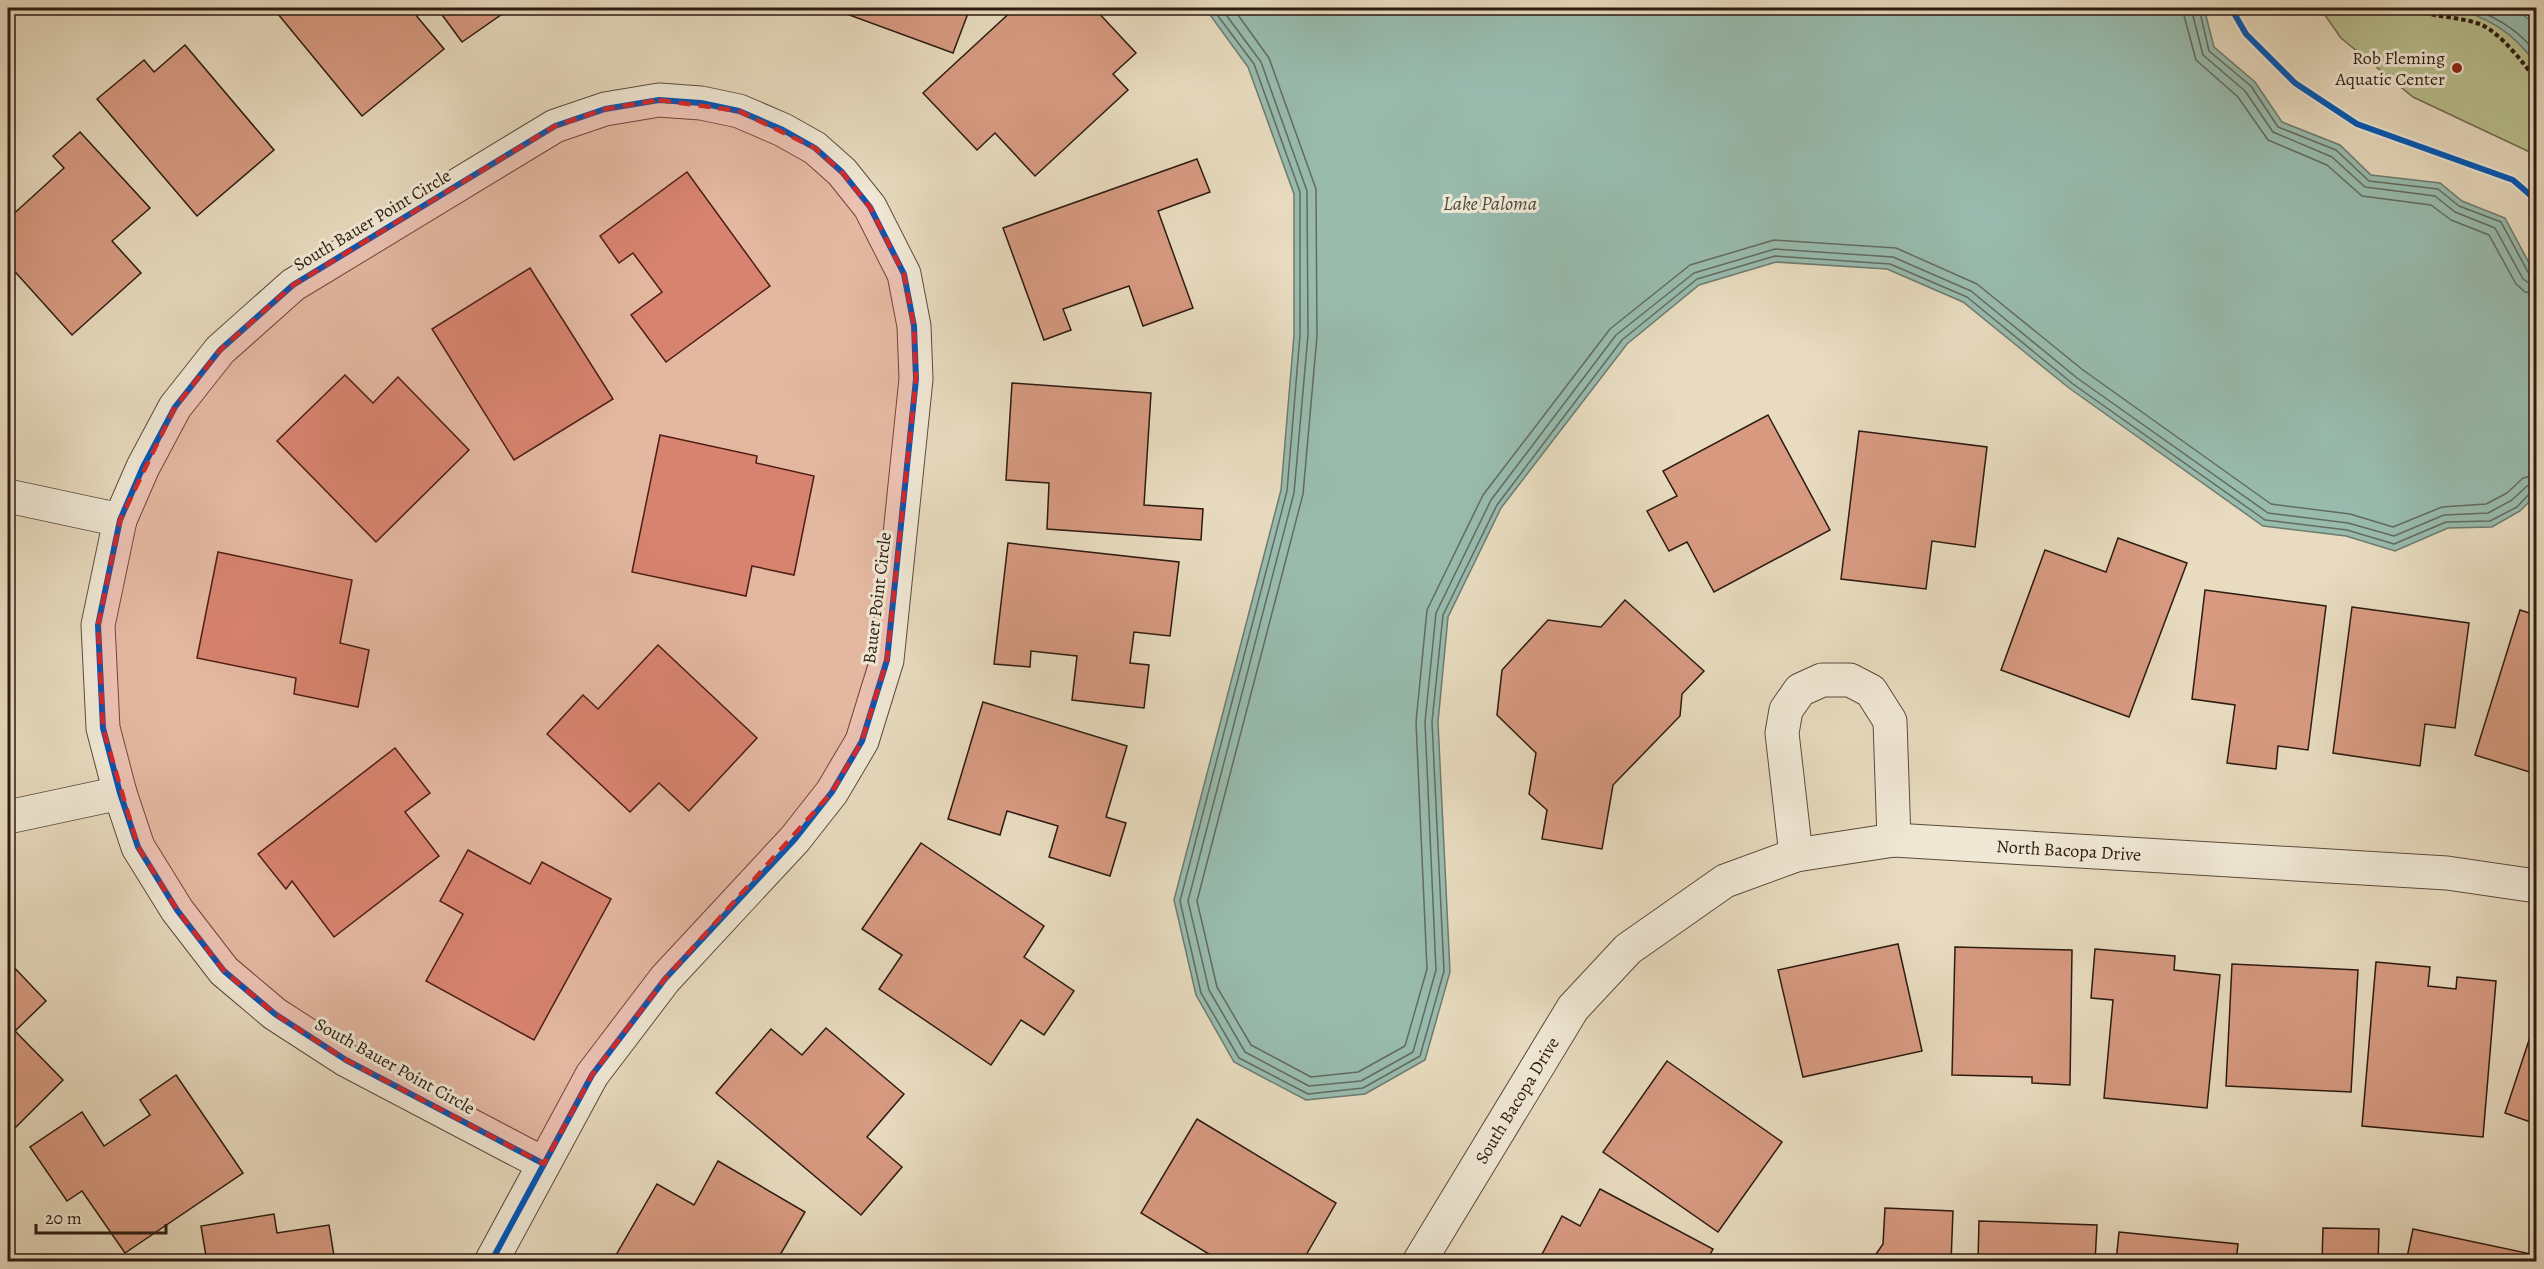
<svg xmlns="http://www.w3.org/2000/svg" width="2544" height="1269" font-family="Alegreya,serif">
  <rect width="100%" height="100%" fill="#e8dbbf"/>
  <filter id="stains"><feTurbulence type="fractalNoise" baseFrequency=".00333" numOctaves="4"/><feColorMatrix values="0 0 0 0 .2 0 0 0 0 .09 0 0 0 0 .02 0 0 0 .5 -.17"/></filter>
  <radialGradient id="worn" r=".72"><stop offset=".6" stop-color="#630" stop-opacity="0"/><stop offset="1" stop-color="#630" stop-opacity=".3"/></radialGradient>
  <polygon fill="#b9bf8f" stroke="#726d50" stroke-width="1.5" points="2320,8 2536,8 2536,155 2413,97 2341,38"/>
  <g fill="#98bbae" stroke="#6d7b6f" stroke-width="1.5">
    <polygon points="1205,8 2204,8 2214,47 2255,82 2282,122 2340,145 2371,175 2440,183 2462,201 2505,218 2536,276 2536,495 2520,511 2492,527 2448,528 2395,551 2346,536 2263,526 2069,388 1963,302 1887,269 1776,262 1699,285 1627,344 1501,508 1448,617 1438,722 1450,972 1425,1060 1365,1094 1306,1100 1234,1062 1196,995 1174,900 1281,490 1294,335 1294,194 1248,67"/>
    <path d="M2448,8h66l22,17v39c-21,-30 -51,-50 -88,-56z"/>
  </g>
  <g fill="none" stroke-linecap="round" stroke-linejoin="round">
    <g stroke="#626b60" stroke-width="1.5">
      <polyline points="1212,8 1254,64 1300,192 1300,335 1287,491 1180,901 1201,993 1239,1058 1308,1094 1363,1088 1420,1056 1444,971 1432,722 1443,615 1497,505 1622,340 1697,279 1775,256 1890,264 1967,297 2073,384 2265,520 2347,530 2394,544 2446,522 2490,521 2517,507 2531,492 2536,492"/>
      <polyline points="1221,8 1261,62 1307,191 1308,335 1294,493 1188,901 1209,990 1245,1052 1309,1086 1361,1081 1413,1052 1436,970 1425,722 1436,613 1491,500 1616,335 1694,273 1775,249 1893,257 1971,291 2077,378 2268,513 2348,523 2394,536 2444,515 2488,513 2512,500 2527,486 2536,484"/>
      <polyline points="1233,8 1269,58 1316,189 1317,336 1303,494 1197,901 1217,987 1251,1045 1311,1077 1358,1072 1405,1046 1427,969 1416,722 1427,610 1483,495 1610,329 1690,265 1774,240 1896,248 1977,284 2083,370 2271,504 2350,514 2393,527 2442,507 2486,504 2507,493 2523,478 2536,475"/>
      <polyline points="2182,8 2196,60 2238,97 2268,140 2327,165 2362,196 2431,205 2451,220 2489,235 2516,284 2525,292 2536,294"/>
      <polyline points="2191,8 2203,55 2245,91 2273,132 2332,157 2365,187 2435,196 2455,212 2495,228 2523,279 2529,283 2536,285"/>
      <polyline points="2199,8 2209,51 2251,86 2278,127 2336,150 2369,181 2438,189 2459,206 2501,222 2529,274 2536,277"/>
      <path d="M2472,8c25,10 49,23 64,46"/>
    </g>
  </g>
  <g fill="#d79a81" stroke="#2c1b11" stroke-width="1.5">
    <polygon points="273,8 410,8 444,49 362,116"/>
    <polygon points="437,8 511,8 462,42"/>
    <polygon points="833,8 970,8 953,53 833,9"/>
    <polygon points="1015,8 1094,8 1136,53 1113,74 1128,90 1035,176 995,133 977,150 923,93"/>
    <polygon points="185,45 274,150 197,216 97,99 144,60 154,72"/>
    <polygon points="80,132 150,208 112,241 141,273 72,335 8,264 8,219 64,168 53,156"/>
    <polygon points="1197,159 1210,192 1158,211 1193,308 1143,326 1129,286 1063,309 1071,330 1044,340 1003,228"/>
    <polygon points="687,172 770,286 666,362 631,315 662,292 633,253 619,263 600,236"/>
    <polygon points="530,268 613,399 514,460 432,329"/>
    <polygon points="345,375 373,403 398,377 469,450 376,542 277,441"/>
    <polygon points="1012,383 1151,393 1144,505 1203,509 1201,540 1047,529 1049,483 1006,480"/>
    <polygon points="1768,415 1830,530 1714,592 1687,542 1669,551 1647,511 1677,496 1663,471"/>
    <polygon points="1859,431 1987,447 1975,547 1932,541 1926,589 1841,579"/>
    <polygon points="660,435 757,456 756,463 814,476 794,575 752,566 746,596 632,572"/>
    <polygon points="2118,538 2187,563 2129,717 2001,670 2045,550 2106,572"/>
    <polygon points="1008,543 1179,562 1170,636 1134,632 1130,663 1149,665 1144,708 1072,700 1077,656 1031,651 1030,667 994,664"/>
    <polygon points="218,552 352,580 340,643 369,650 358,707 294,694 296,678 197,658"/>
    <polygon points="2205,590 2326,606 2308,750 2278,746 2276,769 2227,763 2235,705 2192,699"/>
    <polygon points="1625,600 1704,671 1682,694 1680,716 1613,785 1602,849 1542,839 1547,810 1529,794 1536,753 1497,715 1502,670 1548,620 1601,627"/>
    <polygon points="2352,607 2469,623 2455,728 2425,724 2420,766 2333,753"/>
    <polygon points="2520,610 2536,615 2536,774 2475,755"/>
    <polygon points="658,645 757,738 689,811 659,783 630,812 547,734 583,695 598,709"/>
    <polygon points="983,702 1127,746 1106,817 1126,823 1110,876 1049,857 1058,826 1007,811 1000,835 948,819"/>
    <polygon points="395,748 430,793 405,812 439,856 334,937 292,881 286,889 258,854"/>
    <polygon points="921,843 1044,926 1024,957 1074,991 1044,1035 1021,1020 991,1065 879,989 902,955 862,929"/>
    <polygon points="468,850 530,884 542,862 611,899 534,1040 426,981 463,914 440,901"/>
    <polygon points="1898,944 1922,1051 1803,1077 1778,970"/>
    <polygon points="1955,947 2072,950 2070,1085 2032,1083 2032,1077 1952,1075"/>
    <polygon points="2095,949 2175,956 2174,970 2220,975 2207,1108 2104,1098 2113,1000 2091,998"/>
    <polygon points="8,961 46,1001 15,1031 63,1080 8,1135"/>
    <polygon points="2376,962 2430,967 2428,986 2456,989 2457,977 2496,981 2483,1137 2362,1126"/>
    <polygon points="2232,964 2358,970 2351,1092 2226,1086"/>
    <polygon points="2536,1019 2536,1124 2505,1113"/>
    <polygon points="826,1028 904,1094 867,1137 902,1167 861,1215 716,1093 771,1029 802,1055"/>
    <polygon points="1667,1061 1782,1142 1718,1232 1603,1152"/>
    <polygon points="176,1075 243,1173 125,1253 82,1191 67,1201 30,1147 82,1112 104,1146 150,1115 140,1100"/>
    <polygon points="1197,1119 1336,1203 1302,1262 1222,1262 1141,1213"/>
    <polygon points="718,1161 805,1212 776,1262 612,1262 657,1184 694,1205"/>
    <polygon points="1600,1189 1713,1249 1706,1262 1538,1262 1562,1216 1580,1226"/>
    <polygon points="1885,1208 1953,1211 1951,1262 1831,1262 1831,1258 1872,1260 1883,1244"/>
    <polygon points="274,1214 277,1233 329,1225 335,1262 207,1262 201,1226"/>
    <polygon points="1979,1221 2097,1225 2095,1262 1978,1262"/>
    <polygon points="2323,1228 2379,1229 2378,1262 2322,1262"/>
    <polygon points="2413,1229 2536,1255 2536,1262 2406,1262"/>
    <polygon points="2119,1232 2238,1244 2236,1262 2116,1262"/>
  </g>
  <g fill="none" stroke-linecap="round" stroke-linejoin="round">
    <g stroke="#5b4b3c" stroke-width="35">
      <g id="minor">
        <polyline points="8,496 120,520"/>
        <polyline points="8,817 120,793"/>
        <polyline points="1796,855 1782,733 1786,710 1800,690 1822,680 1850,680 1871,691 1890,721 1894,840"/>
        <polyline points="491,1262 544,1164 592,1075 665,979 795,839 832,792 862,741 887,660 916,379 914,326 904,274 870,207 842,172 815,148 783,130 739,111 701,103 659,100 605,109 555,126 293,285 220,350 175,407 143,467 120,520 98,625 103,728 120,793 138,847 177,910 224,971 275,1014 346,1060 544,1164"/>
        <path id="s1" d="M1419,1262l154,-254 55,-59 97,-68 71,-26 98,-15 553,33 89,13"/>
      </g>
    </g>
    <path stroke="#2c1b11" stroke-width="4" stroke-dasharray="4.5 3" stroke-linecap="butt" d="M2410,8c23,10 50,8 72,17 18,8 44,40 54,56"/>
    <use href="#minor" stroke="#f0e8d5" stroke-width="33"/>
    <g stroke="#f0e8d5" stroke-width="10">
      <g id="cycleway">
        <polyline points="2231,8 2246,34 2295,83 2357,124 2513,180 2536,200"/>
        <polyline points="491,1262 544,1164 592,1075 665,979 795,839 832,792 862,741 887,660 916,379 914,326 904,274 870,207 842,172 815,148 783,130 739,111 701,103 659,100 605,109 555,126 293,285 220,350 175,407 143,467 120,520 98,625 103,728 120,793 138,847 177,910 224,971 275,1014 346,1060 544,1164"/>
      </g>
    </g>
    <use href="#cycleway" stroke="#0057b8" stroke-width="6"/>
  </g>
  <path fill="#d62828" fill-opacity="0.2" stroke="#d62828" stroke-width="4.5" stroke-dasharray="12 8" stroke-linejoin="round" d="M659,100l80,11 76,37 27,24 28,35 34,67 10,52 2,53 -29,281 -25,81 -30,51 -167,187 -73,96 -48,89 -198,-104 -71,-46 -51,-43 -47,-61 -39,-63 -35,-119 -5,-103 22,-105 55,-113 45,-57 73,-65 262,-159 50,-17z"/>
  <circle fill="#8f2418" stroke="#f0e8d5" stroke-width="2" cx="2457" cy="68" r="6"/>
  <g text-anchor="middle" stroke-width="6" stroke-linejoin="round" paint-order="stroke">
    <g font-size="18" fill="#2c1b11" stroke="#f0e8d5" text-anchor="end">
      <text x="2445" y="64">Rob Fleming<tspan x="2445" dy="21">Aquatic Center</tspan></text>
    </g>
    <g font-size="18" fill="#2c1b11" stroke="#f0e8d5">
      <text transform="translate(372 220) rotate(-31)" y="6">South Bauer Point Circle</text>
      <text transform="translate(877 598) rotate(-83)" y="6">Bauer Point Circle</text>
      <text dy="6" stroke="none"><textPath href="#s1" startOffset="846">North Bacopa Drive</textPath></text>
      <text transform="translate(395 1066) rotate(29)" y="6">South Bauer Point Circle</text>
      <text dy="6" stroke="none"><textPath href="#s1" startOffset="189">South Bacopa Drive</textPath></text>
    </g>
    <g font-size="20" font-style="italic" fill="#4c4b40" stroke="#f0e8d5">
      <text x="1490" y="210">Lake Paloma</text>
    </g>
  </g>
  <rect width="2544" height="1269" fill="none" stroke="#e8dbbf" stroke-width="30"/>
  <rect x="9" y="9" width="2526" height="1251" fill="none" stroke="#2c1b11" stroke-width="3"/>
  <rect x="15" y="15" width="2514" height="1239" fill="none" stroke="#2c1b11" stroke-width="1.5"/>
  <path d="M36 1224v9h130v-9" fill="none" stroke="#2c1b11" stroke-width="3"/>
  <text x="45" y="1224" font-size="18" fill="#2c1b11" stroke="#f0e8d5" stroke-width="4.5" paint-order="stroke">20 m</text>
  <rect width="100%" height="100%" filter="url(#stains)"/>
  <rect width="100%" height="100%" fill="url(#worn)"/>
</svg>
